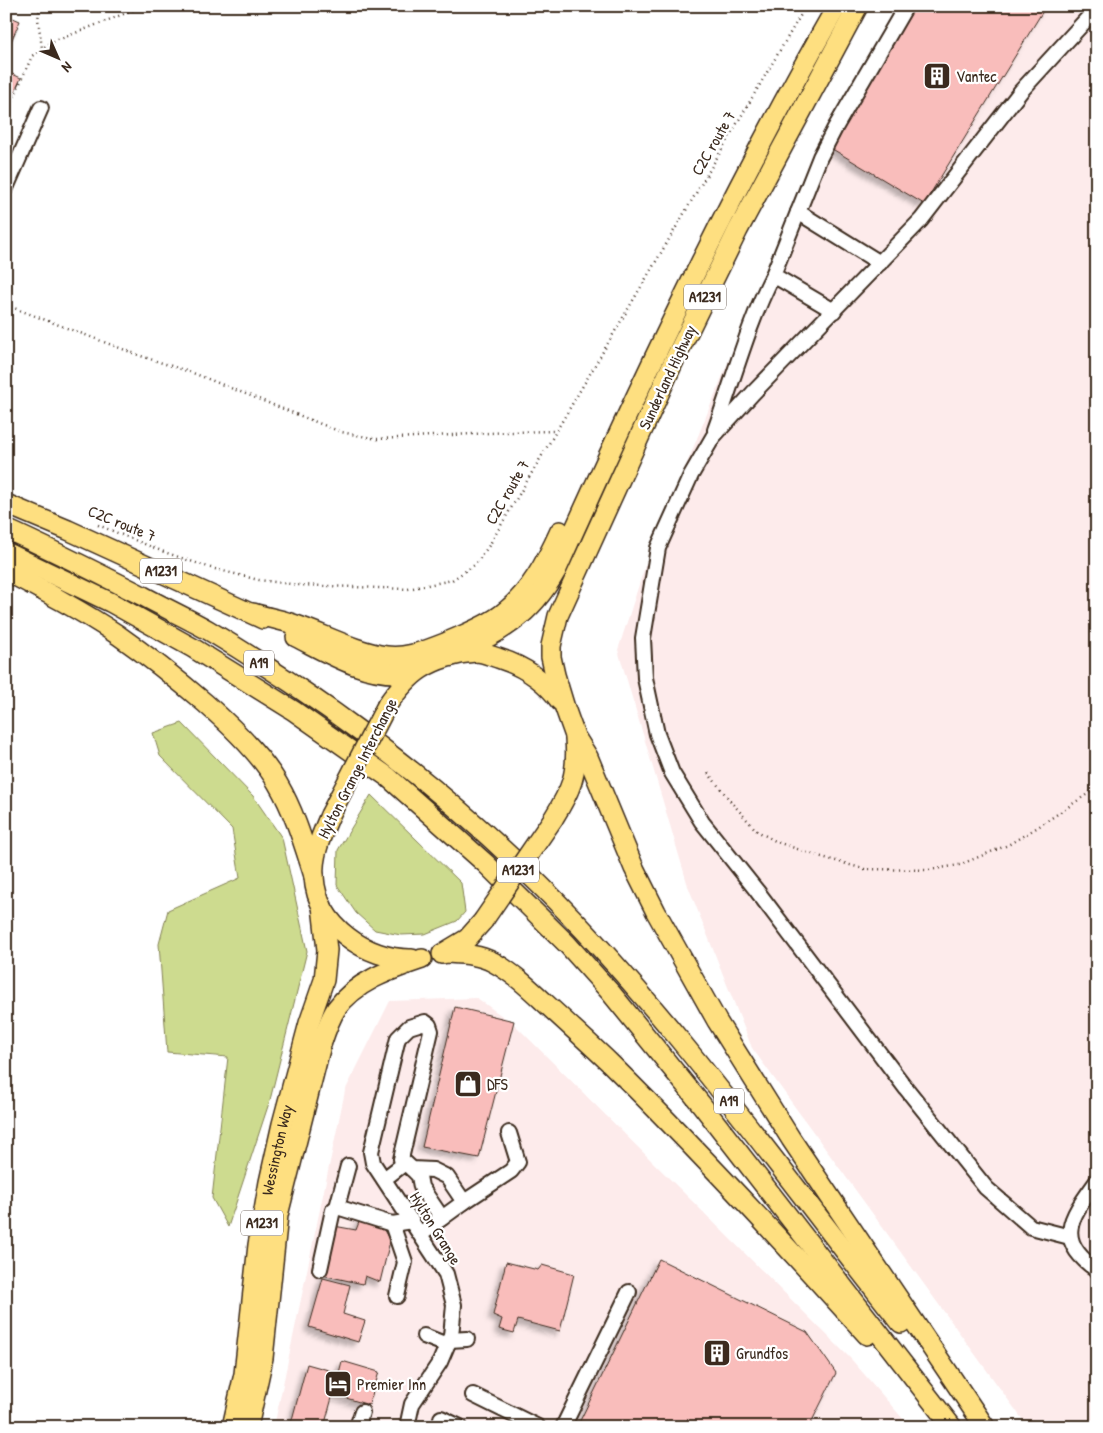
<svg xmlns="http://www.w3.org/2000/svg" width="1103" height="1433" font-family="'Patrick Hand',sans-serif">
  <defs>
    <filter id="shadow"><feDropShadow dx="-4.5" dy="4.5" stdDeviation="2.5" flood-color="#0004"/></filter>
  </defs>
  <rect width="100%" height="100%" fill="#fff"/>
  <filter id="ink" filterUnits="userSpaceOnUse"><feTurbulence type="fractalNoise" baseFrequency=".02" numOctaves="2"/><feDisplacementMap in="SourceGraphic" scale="10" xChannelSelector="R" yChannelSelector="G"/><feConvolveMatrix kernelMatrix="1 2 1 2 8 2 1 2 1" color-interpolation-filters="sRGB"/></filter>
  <g filter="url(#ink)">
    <g fill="#fdebeb">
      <polygon points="900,6 1097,6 1097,1427 1028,1427 752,1048 688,886 618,650 645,566 771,257"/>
      <polygon points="477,998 516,1026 851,1359 910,1427 274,1427 345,1091 390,1001"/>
    </g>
    <g fill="#cddb8f" stroke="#848256">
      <polygon points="182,723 253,796 282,838 307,951 270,1100 228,1227 212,1198 228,1057 167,1052 159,944 168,910 240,878 232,829 160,756 153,733"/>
      <polygon points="371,795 461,883 465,912 457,921 425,934 401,935 375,930 356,913 337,885 338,850"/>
    </g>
    <g fill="#f9bdbb" stroke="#3b2a1e" filter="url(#shadow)">
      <polygon points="914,6 1046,6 924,204 829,147"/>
      <polygon points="6,15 20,21 6,53"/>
      <polygon points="6,71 21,78 6,111"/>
      <polygon points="455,1007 514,1021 479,1158 422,1147"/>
      <polygon points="361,1217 380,1223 390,1241 380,1282 365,1276 363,1284 322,1275 334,1226 356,1230"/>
      <polygon points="659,1259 807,1332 836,1373 809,1427 577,1427"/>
      <polygon points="506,1262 538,1270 542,1265 574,1274 560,1331 518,1320 514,1333 499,1329 502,1319 493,1315"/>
      <polygon points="323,1278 350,1285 343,1314 365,1321 358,1342 309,1327"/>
      <polygon points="342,1361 379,1372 369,1405 333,1394 324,1427 290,1427 307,1364 339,1373"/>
    </g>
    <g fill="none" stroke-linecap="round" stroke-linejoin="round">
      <g stroke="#3b2a1e" stroke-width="18">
        <g id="minor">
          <polyline points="6,188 41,108"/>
          <polyline points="798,212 880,263"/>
          <polyline points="773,275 820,157 835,128 906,6"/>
          <path d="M715,430c19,-52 33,-106 58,-155l61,36"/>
          <polyline points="412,1169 419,1176 421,1187 442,1218"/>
          <polyline points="384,1179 405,1163"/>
          <path d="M1097,1181c-25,35 -45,58 0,89"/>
          <polyline points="464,1202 511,1171 518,1162 509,1133"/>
          <polyline points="337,1207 348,1166"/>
          <polyline points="392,1224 405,1262 397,1296"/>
          <polyline points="1070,1237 1031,1227 986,1188 905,1087 757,891 702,822 672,773 657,734 645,678 643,638 658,548 691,475 713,437 753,393 921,220 1021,91 1097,8"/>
          <polyline points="320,1269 333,1210 337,1207 392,1224 412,1221"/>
          <polyline points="424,1336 447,1345"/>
          <polyline points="449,1340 467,1339"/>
          <polyline points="473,1395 538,1427"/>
          <polyline points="441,1418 460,1427"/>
          <polyline points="357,1427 362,1412"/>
          <polyline points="407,1427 412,1404 440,1362 451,1336 454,1305 446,1274 373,1163 371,1152 398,1038 409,1027 425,1022 429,1025 431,1031 401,1159 412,1169 433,1170 447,1177 464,1202 420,1234"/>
          <polyline points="563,1427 629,1292"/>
        </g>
      </g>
      <g stroke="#3b2a1e" stroke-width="22">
        <g id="highway">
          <polyline points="858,6 738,230 673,363 558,616 551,646 551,657 555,675 565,708 575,736 588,757 634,868 656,912 717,1021 791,1139 985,1427"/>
          <polyline points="6,504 68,530 263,619"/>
          <path d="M6,529c47,21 92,44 137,67 22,12 44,22 65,34 120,72 233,157 333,256 134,133 243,290 360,437"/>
          <polyline points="6,552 110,602 193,648 294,711 388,777 485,863 567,944 611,993 701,1104 952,1427"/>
          <path d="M6,571c38,20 76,40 112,64 30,21 59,44 87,68 25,22 56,51 73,81 17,29 26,61 36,92"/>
          <path d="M253,613c12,4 25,6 37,10 32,10 63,28 96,33 21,3 40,-6 59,-13 19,-9 40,-16 57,-29 28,-21 44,-52 58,-83"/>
          <path d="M296,637c32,16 67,38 105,36 7,-1 15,-4 22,-6"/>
          <path d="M451,656c47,-23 78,-37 105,-85 86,-192 176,-382 281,-565"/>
          <path d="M387,705c10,-14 20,-27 34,-36 15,-10 37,-16 55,-17 7,0 15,4 22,6 25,8 46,21 62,43"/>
          <path d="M330,815c-8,19 -18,40 -16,62 3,49 53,83 98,82"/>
          <path d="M553,819c18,-29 25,-44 22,-80"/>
          <path d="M445,953c16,1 33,1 48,9 19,10 35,25 50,39 23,21 45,41 67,62 89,88 173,179 257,272"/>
          <polyline points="442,954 467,939 483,921"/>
          <path id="s1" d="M232,1427l12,-53 14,-129 11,-63 13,-58 27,-101 15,-43 3,-30 -5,-44"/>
          <path d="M248,1427l15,-69 15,-143 43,-170c4,-12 8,-25 15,-36 20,-28 54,-39 86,-50"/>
        </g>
      </g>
      <g stroke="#3b2a1e" stroke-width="2.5" stroke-dasharray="1 4" stroke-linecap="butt">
        <polyline points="40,6 38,19 42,48"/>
        <polyline points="6,115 32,56 50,43 144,6"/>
        <polyline points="6,305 141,356 193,373 341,432 377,439 509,432 555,431"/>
        <polyline points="98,525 164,552 211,568 259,580 299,585 408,589 452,580 476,564 490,544 806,6"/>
        <polyline points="708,773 733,804 757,831 777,842 815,855 864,869 929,870 959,865 1008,845 1038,827 1092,791 1097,790"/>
      </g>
      <use href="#minor" stroke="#fff" stroke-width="14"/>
      <use href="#highway" stroke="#fedf80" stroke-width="19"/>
      <g stroke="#3b2a1e" stroke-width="22" stroke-linecap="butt">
        <g id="highway-bridge">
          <polyline points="330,815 387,705"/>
          <polyline points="483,921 553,819"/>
        </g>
      </g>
      <use href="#highway-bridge" stroke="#fedf80" stroke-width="19"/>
    </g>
  </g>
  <defs>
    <g id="building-square" transform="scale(1.4375)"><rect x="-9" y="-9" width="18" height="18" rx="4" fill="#3b2a1e" stroke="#fff"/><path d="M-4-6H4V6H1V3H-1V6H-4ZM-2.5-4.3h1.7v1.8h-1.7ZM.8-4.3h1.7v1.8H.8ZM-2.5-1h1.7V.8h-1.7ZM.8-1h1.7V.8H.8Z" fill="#fff"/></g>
    <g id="shop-square" transform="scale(1.4375)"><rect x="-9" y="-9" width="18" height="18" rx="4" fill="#3b2a1e" stroke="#fff"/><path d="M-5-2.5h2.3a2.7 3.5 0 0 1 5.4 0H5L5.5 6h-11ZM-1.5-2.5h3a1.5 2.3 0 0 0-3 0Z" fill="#fff"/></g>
    <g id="hotel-square" transform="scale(1.4375)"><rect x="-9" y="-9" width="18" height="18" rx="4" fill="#3b2a1e" stroke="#fff"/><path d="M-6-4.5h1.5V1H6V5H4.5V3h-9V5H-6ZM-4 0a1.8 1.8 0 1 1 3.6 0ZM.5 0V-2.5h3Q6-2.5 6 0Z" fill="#fff"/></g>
  </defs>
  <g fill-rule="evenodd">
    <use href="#building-square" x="937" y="76"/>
    <use href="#shop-square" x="468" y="1084"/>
    <use href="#building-square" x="717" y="1353"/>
    <use href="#hotel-square" x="338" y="1384"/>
  </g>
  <g text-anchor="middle" stroke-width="4.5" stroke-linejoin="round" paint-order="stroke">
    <g fill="#fff" stroke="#766a62" stroke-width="1">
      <rect x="684" y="284.5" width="42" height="25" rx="4"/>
      <rect x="140" y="558.5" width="42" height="25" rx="4"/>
      <rect x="244" y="650.5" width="30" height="25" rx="4"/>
      <rect x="497" y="857.5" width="42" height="25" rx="4"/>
      <rect x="714" y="1088.5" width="30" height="25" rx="4"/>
      <rect x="241" y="1210.5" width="42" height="25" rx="4"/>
    </g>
    <g font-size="15" font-weight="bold" fill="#3b2a1e">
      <text x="705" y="302">A1231</text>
      <text x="161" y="576">A1231</text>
      <text x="259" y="668">A19</text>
      <text x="518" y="875">A1231</text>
      <text x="729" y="1106">A19</text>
      <text x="262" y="1228">A1231</text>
    </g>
    <g font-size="16" fill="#3b2a1e" stroke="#fff" text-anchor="start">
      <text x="956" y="82">Vantec</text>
      <text x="487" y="1090">DFS</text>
      <text x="736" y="1359">Grundfos</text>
      <text x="357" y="1390">Premier Inn</text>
    </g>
    <g font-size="16" fill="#3b2a1e" stroke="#fff">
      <text transform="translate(713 143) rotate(-60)" y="6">C2C route 7</text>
      <text transform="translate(667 377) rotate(-65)" y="6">Sunderland Highway</text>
      <text transform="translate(507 492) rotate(-60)" y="6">C2C route 7</text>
      <text transform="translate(122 523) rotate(22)" y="6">C2C route 7</text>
      <text transform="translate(357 768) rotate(-63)" y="6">Hylton Grange Interchange</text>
      <text dy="6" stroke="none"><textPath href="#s1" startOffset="281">Wessington Way</textPath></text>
      <text transform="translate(436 1228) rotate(58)" y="6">Hylton Grange</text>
    </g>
  </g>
  <rect width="1103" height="1433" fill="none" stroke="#fff" stroke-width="25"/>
  <rect x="12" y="12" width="1078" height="1408" fill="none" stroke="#3b2a1e" stroke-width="2" filter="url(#ink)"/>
  <g transform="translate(58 58) rotate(135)" stroke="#ffffff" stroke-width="4" paint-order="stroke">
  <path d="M0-4L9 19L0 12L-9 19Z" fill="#3b2a1e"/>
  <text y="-8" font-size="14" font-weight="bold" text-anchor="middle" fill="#3b2a1e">N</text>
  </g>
</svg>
